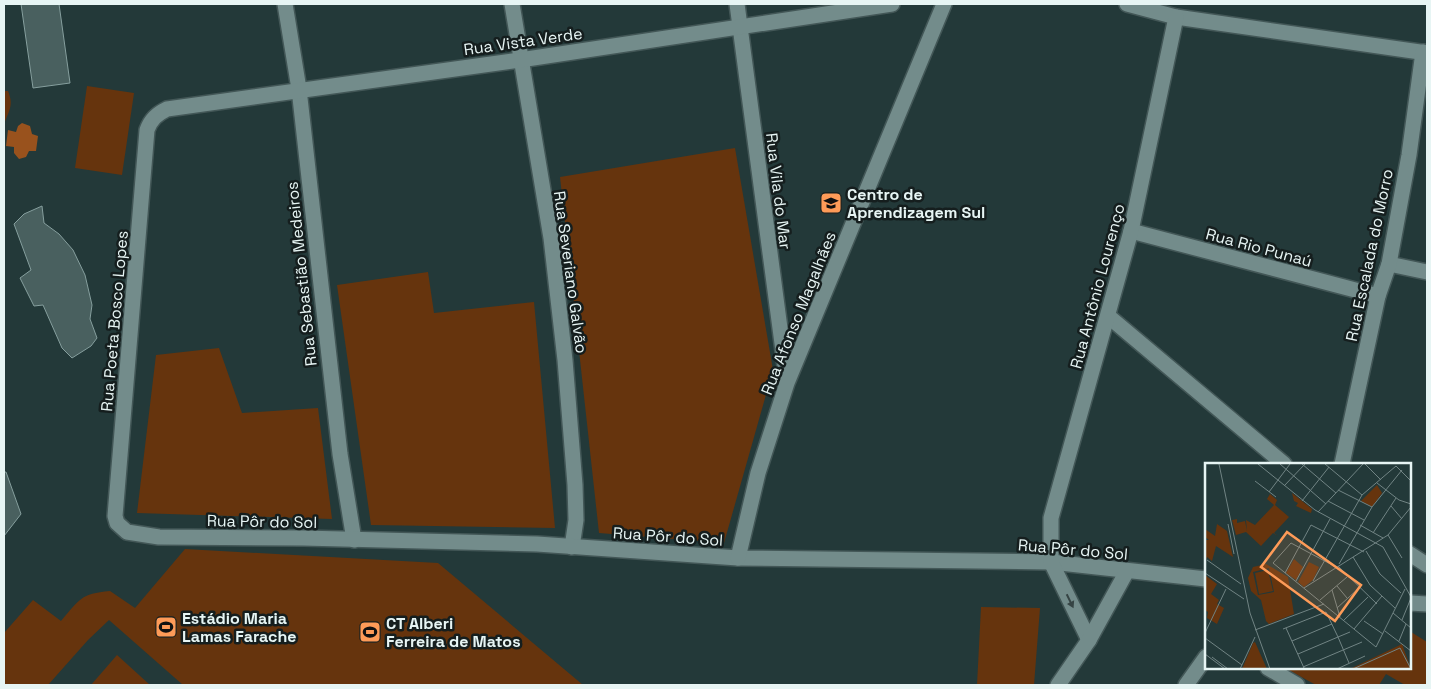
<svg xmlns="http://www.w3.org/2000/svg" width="1431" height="689" font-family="'Space Grotesk',sans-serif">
  <rect width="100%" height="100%" fill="#233939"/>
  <g fill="#66340d">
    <polygon points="87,86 134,93 122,175 75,168"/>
    <path d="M4,91h4c6,14 1,20 -4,33z"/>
    <polygon points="735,148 773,370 724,543 599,533 560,177"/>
    <polygon points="428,272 434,313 534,302 555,528 371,525 337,285"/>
    <polygon points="219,348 242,413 318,408 332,519 137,513 156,355"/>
    <path d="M185,549l253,14 145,122h-400l-74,-65 -21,20 -40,45h-44v-52l29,-33 28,21c19,-22 19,-27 49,-30l25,17z"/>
    <polygon points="981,607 1040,608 1034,685 977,685"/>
    <polygon points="1411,632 1427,642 1427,685 1405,685 1386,674 1379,685 1316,685 1285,668 1410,668"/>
    <polygon points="117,655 150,685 91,685"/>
  </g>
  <polygon fill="#99521d" points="22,123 30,126 32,134 38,136 36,151 29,151 26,157 19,159 14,153 14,147 6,146 8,130 16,132 18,126"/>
  <g fill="#49605f" stroke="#869f9e">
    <polygon points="21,4 59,4 70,83 33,88"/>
    <polygon points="42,206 44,223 59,234 73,250 85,275 92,305 90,319 97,338 91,346 72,358 62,348 43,305 34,306 20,278 31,270 14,224 24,214"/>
    <polygon points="4,472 6,472 21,514 4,536"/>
  </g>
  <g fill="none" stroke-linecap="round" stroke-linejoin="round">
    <g stroke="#435757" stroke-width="18">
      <g id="minor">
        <polyline points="285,4 299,89 340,454 354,540"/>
        <polyline points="512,4 551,238 565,360 575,485 576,520 572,547"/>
        <polyline points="737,4 787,381"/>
        <path d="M892,4l-372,56 -353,49c-10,5 -16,10 -20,21l-32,386 2,7 10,9 32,5 144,1 234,6 201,14 313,4 155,17"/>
        <polyline points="1127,4 1176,17 1427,53"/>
        <polyline points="1131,231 1378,296"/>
        <polyline points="1389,264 1427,272"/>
        <polyline points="1108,316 1284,464"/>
        <polyline points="1342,464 1378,296 1389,264 1409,155 1423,52"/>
        <polyline points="1410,554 1427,565"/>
        <polyline points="738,558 758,473 787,383 944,4"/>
        <polyline points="1410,603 1427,604"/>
        <polyline points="1089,640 1051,562 1051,518 1131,231 1176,17"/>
        <polyline points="1268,668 1297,685"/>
        <polyline points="1058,685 1089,640 1127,571"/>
        <polyline points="1186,685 1206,657"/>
      </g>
    </g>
    <use href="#minor" stroke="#738c8b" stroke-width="15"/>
  </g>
  <defs><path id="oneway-solid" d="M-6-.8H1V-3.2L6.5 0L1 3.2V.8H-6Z" transform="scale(1.25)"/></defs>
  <use fill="#364444" href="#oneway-solid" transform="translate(1070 601) rotate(64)"/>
  <defs>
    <g id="school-square" transform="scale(1.125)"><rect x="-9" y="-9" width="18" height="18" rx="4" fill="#fe9b58" stroke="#151e1e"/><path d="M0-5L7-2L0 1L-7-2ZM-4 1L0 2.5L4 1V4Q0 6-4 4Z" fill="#111"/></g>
    <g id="stadium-square" transform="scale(1.125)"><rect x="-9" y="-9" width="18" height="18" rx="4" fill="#fe9b58" stroke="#151e1e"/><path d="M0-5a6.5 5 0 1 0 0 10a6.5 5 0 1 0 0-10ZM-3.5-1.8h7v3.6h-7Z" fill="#111"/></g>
  </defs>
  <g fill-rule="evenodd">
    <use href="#school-square" x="831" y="203"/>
    <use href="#stadium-square" x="166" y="627"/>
    <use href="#stadium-square" x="370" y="632"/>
  </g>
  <g text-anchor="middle" stroke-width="5" stroke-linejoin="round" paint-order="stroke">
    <g font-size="16" fill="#e7f5f4" stroke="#151e1e">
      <text transform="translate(523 41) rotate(-8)" y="6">Rua Vista Verde</text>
      <text transform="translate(779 191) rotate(83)" y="6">Rua Vila do Mar</text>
      <text transform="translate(1259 247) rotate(15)" y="6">Rua Rio Punaú</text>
      <text transform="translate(1369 255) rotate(-78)" y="6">Rua Escalada do Morro</text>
      <text transform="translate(571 272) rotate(82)" y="6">Rua Severiano Galvão</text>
      <text transform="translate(301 274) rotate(-96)" y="6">Rua Sebastião Medeiros</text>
      <text transform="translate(1097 286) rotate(-75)" y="6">Rua Antônio Lourenço</text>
      <text transform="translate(798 313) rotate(-68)" y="6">Rua Afonso Magalhães</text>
      <text transform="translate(114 321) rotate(-85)" y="6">Rua Poeta Bosco Lopes</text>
      <text transform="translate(262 521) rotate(1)" y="6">Rua Pôr do Sol</text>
      <text transform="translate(668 536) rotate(4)" y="6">Rua Pôr do Sol</text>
      <text transform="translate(1073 549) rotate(5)" y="6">Rua Pôr do Sol</text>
    </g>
    <g font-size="16" font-weight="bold" fill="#e7f5f4" stroke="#151e1e" text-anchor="start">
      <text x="847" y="200">Centro de<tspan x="847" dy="18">Aprendizagem Sul</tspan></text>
      <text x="182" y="624">Estádio Maria<tspan x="182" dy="18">Lamas Farache</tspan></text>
      <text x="386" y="629">CT Alberi<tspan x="386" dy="18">Ferreira de Matos</tspan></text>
    </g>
  </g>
  <g transform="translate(1205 463)">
    <rect width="206" height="206" fill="#233939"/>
    <path d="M172,22l5,8 -10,14 -11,-6zM87,30l20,16 -1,4 -15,-7 2,-3 -4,-2zM65,31l7,6 -2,5 14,12 -15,16 4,3 -5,-3 -12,13 -15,-14 -10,3 -4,-15 5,-1v4l8,-2 2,10 -1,-11 9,5 19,-20 -7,-6zM12,61l10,7 6,26 -17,-11 -4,15 -5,-4 -2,5v-22h4l-4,-3v-8l10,7zM89,96l9,8 -7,13 -10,-7zM104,99l10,5 -6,13 -9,7 -6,-5zM61,101l22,13 6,37 -25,10 -3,-3 -5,-21 -10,-9 -3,-13 5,-11zM64,105l5,24 -16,3 -5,-23zM63,107l5,21 -14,3 -4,-21zM0,112l12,9 -6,10 8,6 -2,4 7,4 -7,16 -10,-6 1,-6 -3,-2zM50,179l12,27h-25l11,-26zM197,181l9,25h-61z" fill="#66340d" fill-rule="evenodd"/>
    <path fill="none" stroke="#718484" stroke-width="1" d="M14,1l31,149 20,56M53,1l57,46 68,37 28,50M75,1l46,40M97,1l34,29M120,1l37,31M160,1l16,16M50,18l21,16M172,20l22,17 12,4M79,23l21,-22M133,27l34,17M64,29l21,-28M97,38l27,-34M123,38l36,19M186,43l11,13M113,49l45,-48M23,61l6,30M155,62l23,13M168,70l23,-35M183,72l14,23M161,88l14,23 21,19M148,94l17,28 25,23M2,97l34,24M134,101l33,-57 30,-37M133,103l39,38M131,104l-45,-24 -18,20 103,84 29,-58M0,110l39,26M80,110l26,-48 53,27M91,118l34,-62M108,118l49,-86 34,-29 15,15M132,123l10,12M99,125l84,-53 23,-28M127,127l8,27M115,137l27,-23M132,145l22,-20M188,150l18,15M139,157l24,-23M197,157l9,-22M159,158l19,13M81,165l18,40M78,166l43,-17 12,25 -40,17M149,166l28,-33M50,167l69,-26M180,168l26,20M0,170l21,-44M0,175l37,27M87,178l40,-17M194,178l7,-17M0,191l20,15M7,194l16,12M144,200l-11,-26 12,-5M98,204l59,-25M35,206l15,-32M132,206l28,-13M148,206l47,-21 11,21"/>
    <path fill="#fe9b58" fill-opacity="0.15" stroke="#fe9b58" stroke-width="2.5" d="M82,69l74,53 -26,36 -74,-54z"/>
    <rect width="206" height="206" fill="none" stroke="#e7f5f4" stroke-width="2.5"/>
  </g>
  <rect width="1431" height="689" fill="none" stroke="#e7f5f4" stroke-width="10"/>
</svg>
